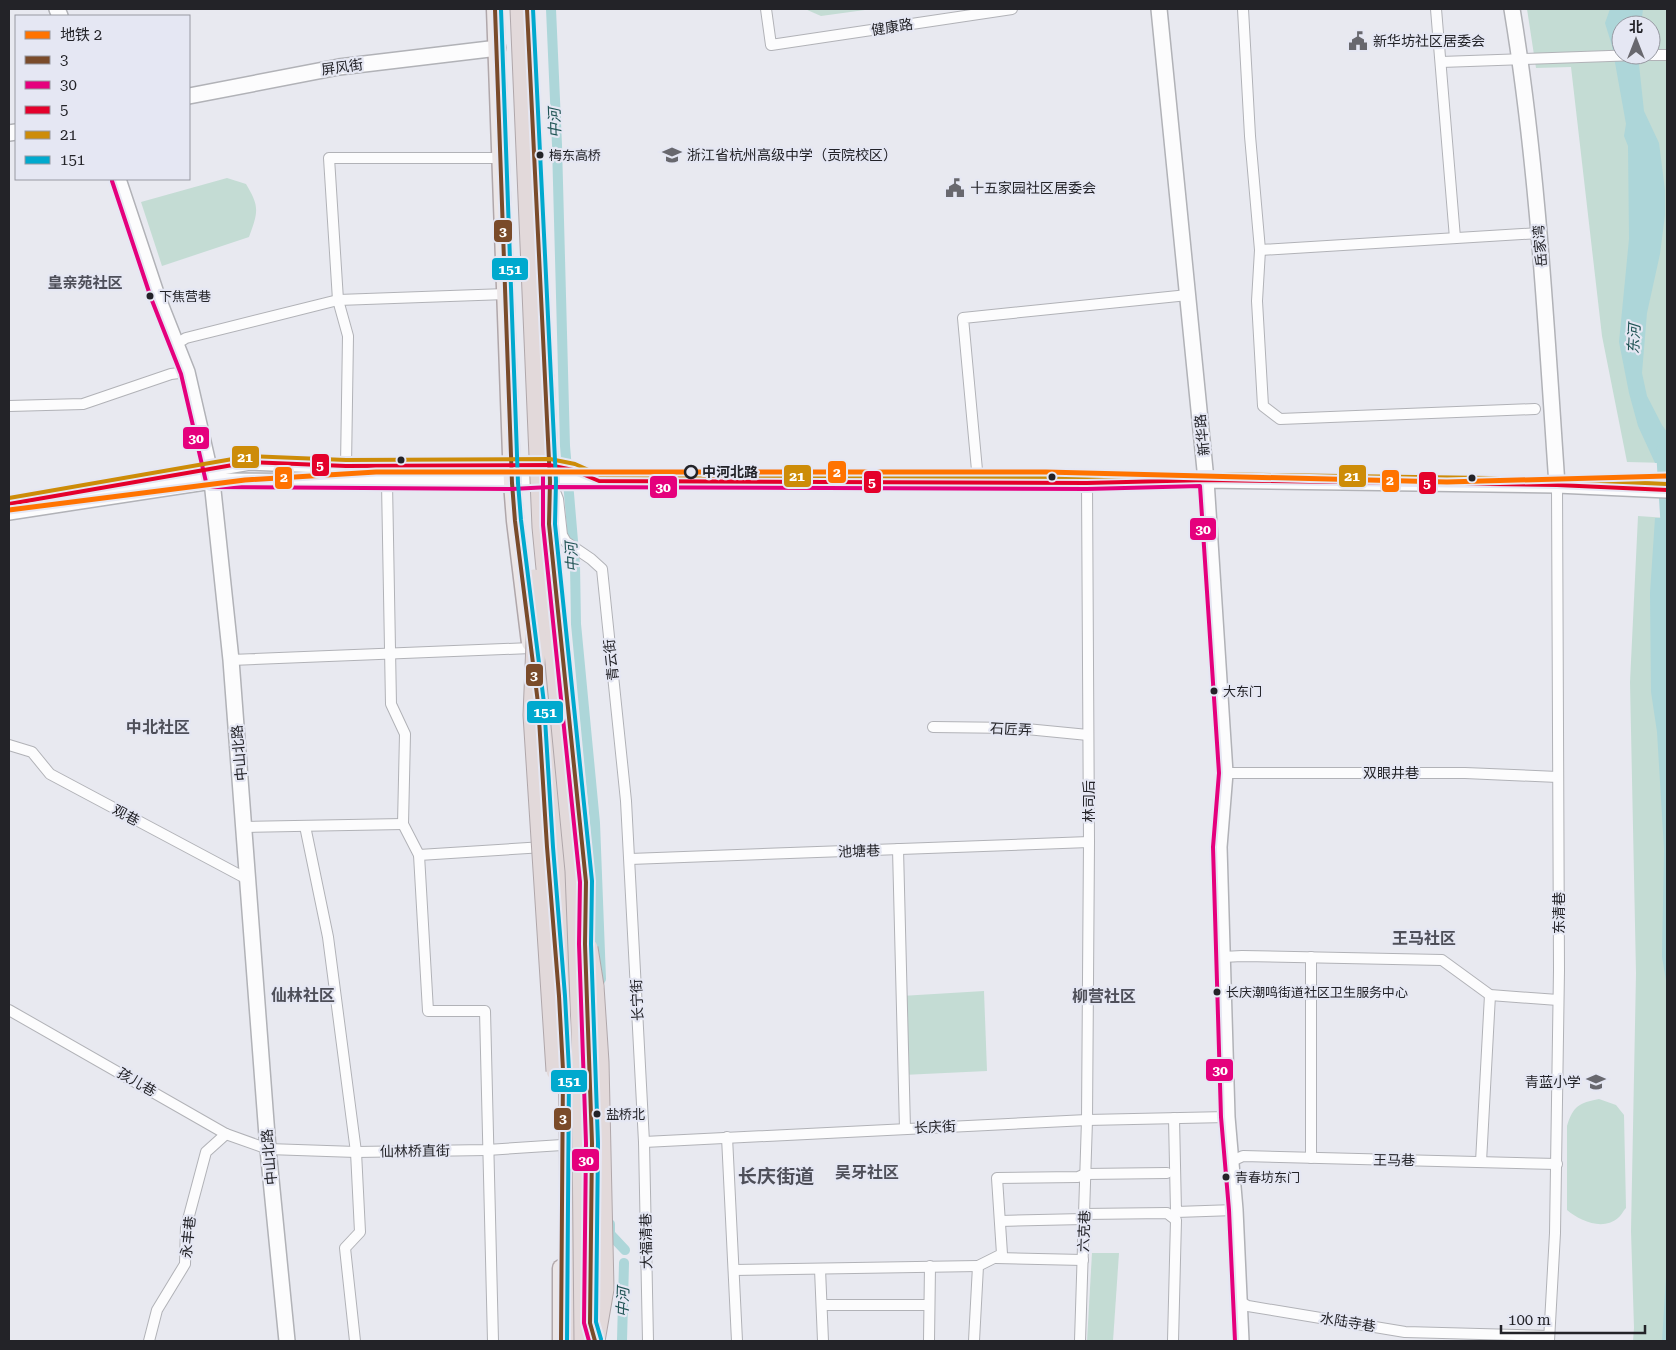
<svg xmlns="http://www.w3.org/2000/svg" width="1676" height="1350" font-family="'Roboto Serif','Noto Sans SC',serif">
  <rect width="100%" height="100%" fill="#e8e9f0"/>
  <g fill="#c4dcd4" fill-rule="evenodd">
    <polygon points="805,9 872,9 821,16"/>
    <path d="M1527,9h140v454l-40,-1 -25,-126 -31,-269 -35,1zM1621,25h30v30h-30z"/>
    <path d="M227,178l19,6c14,23 12,28 3,53l-87,29 -21,-64z"/>
    <polygon points="1638,516 1667,518 1667,1341 1633,1341 1634,1328 1631,1231 1636,973 1630,682"/>
    <polygon points="984,991 987,1071 903,1075 901,996"/>
    <path d="M1599,1099l17,6 8,10 2,93c-3,3 -5,8 -8,10 -15,13 -38,3 -51,-8v-84c6,-20 12,-23 32,-27z"/>
    <polygon points="1092,1253 1119,1253 1113,1341 1087,1341"/>
  </g>
  <g fill="#add6d9">
    <polygon points="1610,9 1643,9 1641,25 1621,25 1621,55 1638,55 1644,111 1659,143 1665,190 1665,215 1660,254 1647,313 1642,373 1647,396 1662,425 1667,432 1667,463 1655,463 1638,426 1629,393 1619,342 1629,239 1628,146 1624,136 1626,124 1612,46 1605,23"/>
    <polygon points="1655,518 1667,518 1667,986 1662,957 1664,849 1657,732 1651,692 1650,593"/>
    <polygon points="1667,1261 1667,1341 1662,1341"/>
  </g>
  <g fill="none" stroke-linecap="round" stroke-linejoin="round">
    <g stroke="#add6d9" stroke-width="10">
      <polyline points="551,9 557,145 565,446 575,565 576,624 595,823 601,979"/>
      <polyline points="1661,450 1666,531"/>
      <polyline points="610,1224 610,1234 625,1250"/>
      <polyline points="622,1341 624,1263"/>
    </g>
    <g stroke="#b1b2b7" stroke-width="12">
      <g id="street">
        <polyline points="766,9 771,45 1012,9"/>
        <polyline points="1243,9 1250,136 1260,250 1257,301 1263,406 1280,419 1535,409"/>
        <polyline points="1436,9 1455,238"/>
        <polyline points="1651,55 1667,55"/>
        <polyline points="1441,62 1638,55"/>
        <polyline points="1260,250 1539,233"/>
        <polyline points="176,344 186,338 338,300 506,294"/>
        <polyline points="9,406 83,404 171,374 187,372"/>
        <polyline points="346,466 348,336 338,300 329,158 501,158"/>
        <polyline points="978,481 963,318 1188,295"/>
        <polyline points="387,483 391,704 405,734 403,824 419,855"/>
        <polyline points="554,489 558,499 562,535 566,542 591,559 602,569 626,801 644,1142 648,1341"/>
        <polyline points="231,660 531,648"/>
        <polyline points="933,727 1016,728 1088,735"/>
        <polyline points="9,745 32,752 50,774 249,880"/>
        <polyline points="1225,773 1465,773 1558,777"/>
        <polyline points="305,826 328,937 356,1152 360,1232 345,1248 355,1341"/>
        <polyline points="245,827 403,824"/>
        <polyline points="898,849 905,1129"/>
        <polyline points="630,859 1089,842"/>
        <polyline points="1223,957 1242,956 1442,960 1490,995 1558,1000"/>
        <polyline points="1311,957 1311,1158"/>
        <polyline points="9,1010 226,1134 268,1149 356,1152 487,1150 562,1145"/>
        <polyline points="1174,1118 1176,1212 1235,1210"/>
        <polyline points="727,1137 737,1341"/>
        <polyline points="644,1142 1087,1120 1227,1117"/>
        <polyline points="1232,1161 1243,1156 1557,1164"/>
        <polyline points="1481,1162 1490,995"/>
        <polyline points="1084,1214 1167,1213 1176,1220 1173,1341"/>
        <polyline points="1000,1221 1084,1219"/>
        <polyline points="996,1258 1083,1260"/>
        <polyline points="820,1269 823,1341"/>
        <polyline points="734,1270 978,1266"/>
        <polyline points="1239,1301 1248,1306 1405,1332 1549,1336"/>
        <polyline points="822,1305 929,1305"/>
        <polyline points="149,1341 157,1310 185,1264 186,1227 206,1152 226,1134"/>
        <polyline points="493,1341 485,1011 428,1011 419,855 544,847"/>
        <polyline points="929,1341 930,1266"/>
        <polyline points="974,1341 978,1266 1002,1254 997,1178 1078,1177 1085,1174 1167,1173"/>
        <polyline points="1080,1341 1087,1120 1089,842 1087,483"/>
        <polyline points="1549,1341 1555,1233 1559,970 1557,485"/>
      </g>
    </g>
    <g stroke="#b1b2b7" stroke-width="18">
      <g id="secondary">
        <polyline points="57,9 60,16"/>
        <polyline points="1159,9 1206,480 1225,773 1219,847 1227,1117 1235,1210 1241,1341"/>
        <path d="M1512,9c26,157 34,317 45,476"/>
        <polyline points="189,96 339,67 498,48"/>
        <polyline points="9,133 16,132"/>
        <polyline points="118,179 157,296 187,372 212,481 231,660 268,1149 287,1341"/>
        <polyline points="113,486 250,462 346,466 549,465 573,470 593,478"/>
        <polyline points="9,512 212,481 512,483 550,481 1087,483 1206,480 1557,485 1667,490"/>
      </g>
    </g>
    <g stroke="#b0a7aa" stroke-width="19">
      <g id="primary">
        <polyline points="495,9 512,483 515,521 530,643"/>
        <polyline points="545,376 550,481 550,514"/>
        <polyline points="582,849 586,882 585,920"/>
        <polyline points="592,1190 592,1139"/>
        <polyline points="561,1341 561,1268"/>
      </g>
    </g>
    <g stroke="#b0a7aa" stroke-width="21">
      <g id="highway">
        <polyline points="541,673 568,1031 571,1341"/>
        <polyline points="594,986 599,1062 604,1289 595,1341"/>
      </g>
    </g>
    <use href="#street" stroke="#fcfcfd" stroke-width="10"/>
    <use href="#secondary" stroke="#fcfcfd" stroke-width="15"/>
    <use href="#primary" stroke="#ece7e8" stroke-width="16"/>
    <use href="#highway" stroke="#e2d9da" stroke-width="19"/>
    <g stroke="#b0a7aa" stroke-width="21" stroke-linecap="butt">
      <g id="highway-bridge">
        <polyline points="520,9 542,527 575,871 581,1029 584,1341"/>
        <polyline points="534,579 537,619 533,715 556,1071"/>
        <polyline points="588,948 594,986"/>
      </g>
    </g>
    <use href="#highway-bridge" stroke="#e2d9da" stroke-width="19"/>
    <g stroke="#e5e7f3" stroke-width="8">
      <g id="bus-1">
        <polyline points="495,9 512,483 515,521 538,703 547,847 559,996 563,1070 561,1341"/>
        <polyline points="527,9 550,481 549,524 586,882 585,944 592,1143 590,1323 595,1341"/>
      </g>
    </g>
    <g stroke="#e5e7f3" stroke-width="8">
      <g id="bus-2">
        <polyline points="112,181 151,298 181,374 206,482 210,487 512,489 550,487 1087,489 1200,486 1219,773 1213,847 1221,1117 1229,1210 1235,1341"/>
        <polyline points="539,471 543,471 543,525 580,882 579,944 586,1143 584,1323 589,1341"/>
      </g>
    </g>
    <g stroke="#e5e7f3" stroke-width="8">
      <polyline id="bus-3" points="9,504 250,462 346,466 549,465 573,470 599,481 1087,483 1206,480 1557,485 1667,490"/>
    </g>
    <g stroke="#e5e7f3" stroke-width="8">
      <polyline id="bus-4" points="9,498 250,456 346,460 550,459 575,464 600,475 1087,477 1206,474 1557,479 1667,484"/>
    </g>
    <g stroke="#e5e7f3" stroke-width="8">
      <g id="bus-5">
        <polyline points="501,9 518,483 521,520 544,703 553,847 565,996 569,1070 567,1341"/>
        <polyline points="533,9 556,481 555,524 592,881 591,944 598,1143 596,1322 601,1339"/>
      </g>
    </g>
    <use href="#bus-1" stroke="#7a4b2a" stroke-width="4"/>
    <use href="#bus-2" stroke="#e5007d" stroke-width="4"/>
    <use href="#bus-3" stroke="#e4002b" stroke-width="4"/>
    <use href="#bus-4" stroke="#cd8c08" stroke-width="4"/>
    <use href="#bus-5" stroke="#00a9ce" stroke-width="4"/>
    <g stroke="#e5e7f3" stroke-width="9">
      <polyline id="metro-1" points="9,510 245,480 376,472 1046,472 1447,482 1667,476"/>
    </g>
    <use href="#metro-1" stroke="#ff7300" stroke-width="5"/>
  </g>
  <defs>
    <g id="civic-bare" transform="scale(1.5)"><path d="M-.6-6.5H3V-4.5H.6V-3L4-1V1h2V6H-6V1h2V-1L-.6-3ZM-1.2 2.5V6h2.4V2.5Z" fill="#68686e" stroke="#e5e7f3" stroke-width="2.5" paint-order="stroke"/></g>
    <g id="school-bare" transform="scale(1.5)"><path d="M0-5L7-2L0 1L-7-2ZM-4 1L0 2.5L4 1V4Q0 6-4 4Z" fill="#68686e" stroke="#e5e7f3" stroke-width="2.5" paint-order="stroke"/></g>
  </defs>
  <g fill-rule="evenodd">
    <use href="#civic-bare" x="1358" y="41"/>
    <use href="#school-bare" x="672" y="155"/>
    <use href="#civic-bare" x="955" y="188"/>
    <use href="#school-bare" x="1596" y="1082"/>
  </g>
  <g fill="#232328" stroke="#e5e7f3" stroke-width="2">
    <circle cx="540" cy="155" r="4.5"/>
    <circle cx="150" cy="296" r="4.5"/>
    <circle cx="401" cy="460" r="4.5"/>
    <circle cx="1052" cy="477" r="4.5"/>
    <circle cx="1472" cy="478" r="4.5"/>
    <circle cx="1214" cy="691" r="4.5"/>
    <circle cx="1217" cy="992" r="4.5"/>
    <circle cx="597" cy="1114" r="4.5"/>
    <circle cx="1226" cy="1177" r="4.5"/>
  </g>
  <circle fill="#e5e7f3" stroke="#232328" stroke-width="2.5" cx="691" cy="472" r="6"/>
  <g text-anchor="middle" stroke-width="4.5" stroke-linejoin="round" paint-order="stroke">
    <g font-size="13" fill="#232328" stroke="#e5e7f3" text-anchor="start">
      <text x="549" y="160">梅东高桥</text>
      <text x="159" y="301">下焦营巷</text>
      <text x="1223" y="696">大东门</text>
      <text x="1226" y="997">长庆潮鸣街道社区卫生服务中心</text>
      <text x="606" y="1119">盐桥北</text>
      <text x="1235" y="1182">青春坊东门</text>
    </g>
    <g font-size="14" fill="#232328" stroke="#e5e7f3">
      <text transform="translate(892 27) rotate(-9)" y="5">健康路</text>
      <text transform="translate(342 67) rotate(-8)" y="5">屏风街</text>
      <text transform="translate(1540 246) rotate(-95)" y="5">岳家湾</text>
      <text transform="translate(1202 435) rotate(-96)" y="5">新华路</text>
      <text transform="translate(611 660) rotate(-96)" y="5">青云街</text>
      <text transform="translate(1011 729) rotate(3)" y="5">石匠弄</text>
      <text transform="translate(239 753) rotate(-95)" y="5">中山北路</text>
      <text x="1391" y="778">双眼井巷</text>
      <text transform="translate(1089 801) rotate(-90)" y="5">林司后</text>
      <text transform="translate(126 815) rotate(28)" y="5">观巷</text>
      <text transform="translate(859 851) rotate(-2)" y="5">池塘巷</text>
      <text transform="translate(1559 913) rotate(-90)" y="5">东清巷</text>
      <text transform="translate(637 1000) rotate(-93)" y="5">长宁街</text>
      <text transform="translate(137 1082) rotate(30)" y="5">孩儿巷</text>
      <text transform="translate(935 1127) rotate(-3)" y="5">长庆街</text>
      <text transform="translate(415 1151) rotate(-1)" y="5">仙林桥直街</text>
      <text transform="translate(269 1157) rotate(-95)" y="5">中山北路</text>
      <text transform="translate(1394 1160) rotate(1)" y="5">王马巷</text>
      <text transform="translate(1084 1231) rotate(-88)" y="5">六克巷</text>
      <text transform="translate(188 1237) rotate(-84)" y="5">永丰巷</text>
      <text transform="translate(646 1241) rotate(-91)" y="5">大福清巷</text>
      <text transform="translate(1348 1322) rotate(9)" y="5">水陆寺巷</text>
    </g>
    <g font-size="14" fill="#232328" stroke="#e5e7f3" text-anchor="start">
      <text x="1373" y="46">新华坊社区居委会</text>
      <text x="687" y="160">浙江省杭州高级中学（贡院校区）</text>
      <text x="970" y="193">十五家园社区居委会</text>
      <text x="1581" y="1087" text-anchor="end">青蓝小学</text>
    </g>
    <g font-size="14" font-weight="bold" fill="#232328" stroke="#e5e7f3" text-anchor="start">
      <text x="702" y="477">中河北路</text>
    </g>
    <g font-size="15" font-style="italic" fill="#1f5354" stroke="#e5e7f3">
      <text transform="translate(555 123) rotate(-92)" y="5">中河</text>
      <text transform="translate(1634 339) rotate(-87)" y="5">东河</text>
      <text transform="translate(572 557) rotate(-93)" y="5">中河</text>
      <text transform="translate(623 1302) rotate(-88)" y="5">中河</text>
    </g>
    <g font-size="15" font-weight="bold" fill="#4e4f59" stroke="#e5e7f3">
      <text x="85" y="288">皇亲苑社区</text>
    </g>
    <g font-size="16" font-weight="bold" fill="#4e4f59" stroke="#e5e7f3">
      <text x="158" y="733">中北社区</text>
      <text x="1424" y="944">王马社区</text>
      <text x="303" y="1001">仙林社区</text>
      <text x="1104" y="1002">柳营社区</text>
      <text x="867" y="1178">吴牙社区</text>
    </g>
    <g font-size="19" font-weight="bold" fill="#4e4f59" stroke="#e5e7f3">
      <text x="776" y="1183">长庆街道</text>
    </g>
  </g>
  <g stroke="#e5e7f3" stroke-width="2">
    <rect x="493" y="219" width="20" height="24" rx="5" fill="#7a4b2a"/>
    <rect x="491" y="257" width="38" height="24" rx="5" fill="#00a9ce"/>
    <rect x="182" y="426" width="28" height="24" rx="5" fill="#e5007d"/>
    <rect x="231" y="445" width="29" height="24" rx="5" fill="#cd8c08"/>
    <rect x="311" y="453" width="19" height="24" rx="5" fill="#e4002b"/>
    <rect x="827" y="460" width="20" height="24" rx="5" fill="#ff7300"/>
    <rect x="783" y="464" width="29" height="24" rx="5" fill="#cd8c08"/>
    <rect x="1338" y="464" width="29" height="24" rx="5" fill="#cd8c08"/>
    <rect x="274" y="466" width="19" height="24" rx="5" fill="#ff7300"/>
    <rect x="1381" y="469" width="19" height="24" rx="5" fill="#ff7300"/>
    <rect x="863" y="470" width="19" height="24" rx="5" fill="#e4002b"/>
    <rect x="1418" y="471" width="19" height="24" rx="5" fill="#e4002b"/>
    <rect x="649" y="475" width="29" height="24" rx="5" fill="#e5007d"/>
    <rect x="1189" y="517" width="28" height="24" rx="5" fill="#e5007d"/>
    <rect x="525" y="663" width="19" height="24" rx="5" fill="#7a4b2a"/>
    <rect x="526" y="700" width="38" height="24" rx="5" fill="#00a9ce"/>
    <rect x="1205" y="1058" width="29" height="24" rx="5" fill="#e5007d"/>
    <rect x="550" y="1069" width="38" height="24" rx="5" fill="#00a9ce"/>
    <rect x="553" y="1107" width="19" height="24" rx="5" fill="#7a4b2a"/>
    <rect x="571" y="1148" width="29" height="24" rx="5" fill="#e5007d"/>
  </g>
  <g font-size="14" text-anchor="middle" font-weight="bold" fill="#fff">
    <text x="503" y="236">3</text>
    <text x="510" y="274">151</text>
    <text x="196" y="443">30</text>
    <text x="245" y="462">21</text>
    <text x="320" y="470">5</text>
    <text x="837" y="477">2</text>
    <text x="797" y="481">21</text>
    <text x="1352" y="481">21</text>
    <text x="284" y="482">2</text>
    <text x="1390" y="485">2</text>
    <text x="872" y="487">5</text>
    <text x="1427" y="488">5</text>
    <text x="663" y="492">30</text>
    <text x="1203" y="534">30</text>
    <text x="534" y="680">3</text>
    <text x="545" y="717">151</text>
    <text x="1220" y="1075">30</text>
    <text x="569" y="1086">151</text>
    <text x="563" y="1123">3</text>
    <text x="586" y="1165">30</text>
  </g>
  <rect width="1676" height="1350" fill="none" stroke="#232328" stroke-width="20"/>
  <rect x="15" y="15" width="175" height="165" fill="#e5e7f3" stroke="#9799a2"/>
  <rect x="25" y="31" width="25" height="8" fill="#ff7300" stroke="#9799a2"/>
  <text x="60" y="40" font-size="15" fill="#232328">地铁 2</text>
  <rect x="25" y="56" width="25" height="8" fill="#7a4b2a" stroke="#9799a2"/>
  <text x="60" y="65" font-size="15" fill="#232328">3</text>
  <rect x="25" y="81" width="25" height="8" fill="#e5007d" stroke="#9799a2"/>
  <text x="60" y="90" font-size="15" fill="#232328">30</text>
  <rect x="25" y="106" width="25" height="8" fill="#e4002b" stroke="#9799a2"/>
  <text x="60" y="115" font-size="15" fill="#232328">5</text>
  <rect x="25" y="131" width="25" height="8" fill="#cd8c08" stroke="#9799a2"/>
  <text x="60" y="140" font-size="15" fill="#232328">21</text>
  <rect x="25" y="156" width="25" height="8" fill="#00a9ce" stroke="#9799a2"/>
  <text x="60" y="165" font-size="15" fill="#232328">151</text>
  <g transform="translate(1636 40)"><circle r="24" fill="#e5e7f3" stroke="#9799a2"/>
  <path d="M0-4L9 19L0 12L-9 19Z" fill="#68686e"/>
  <text y="-8" font-size="14" font-weight="bold" text-anchor="middle" fill="#232328">北</text>
  </g>
  <path d="M1501 1325v8h144v-8" fill="none" stroke="#232328" stroke-width="2.5"/>
  <text x="1508" y="1325" font-size="15" fill="#232328" stroke="#e5e7f3" stroke-width="4" paint-order="stroke">100 m</text>
</svg>
